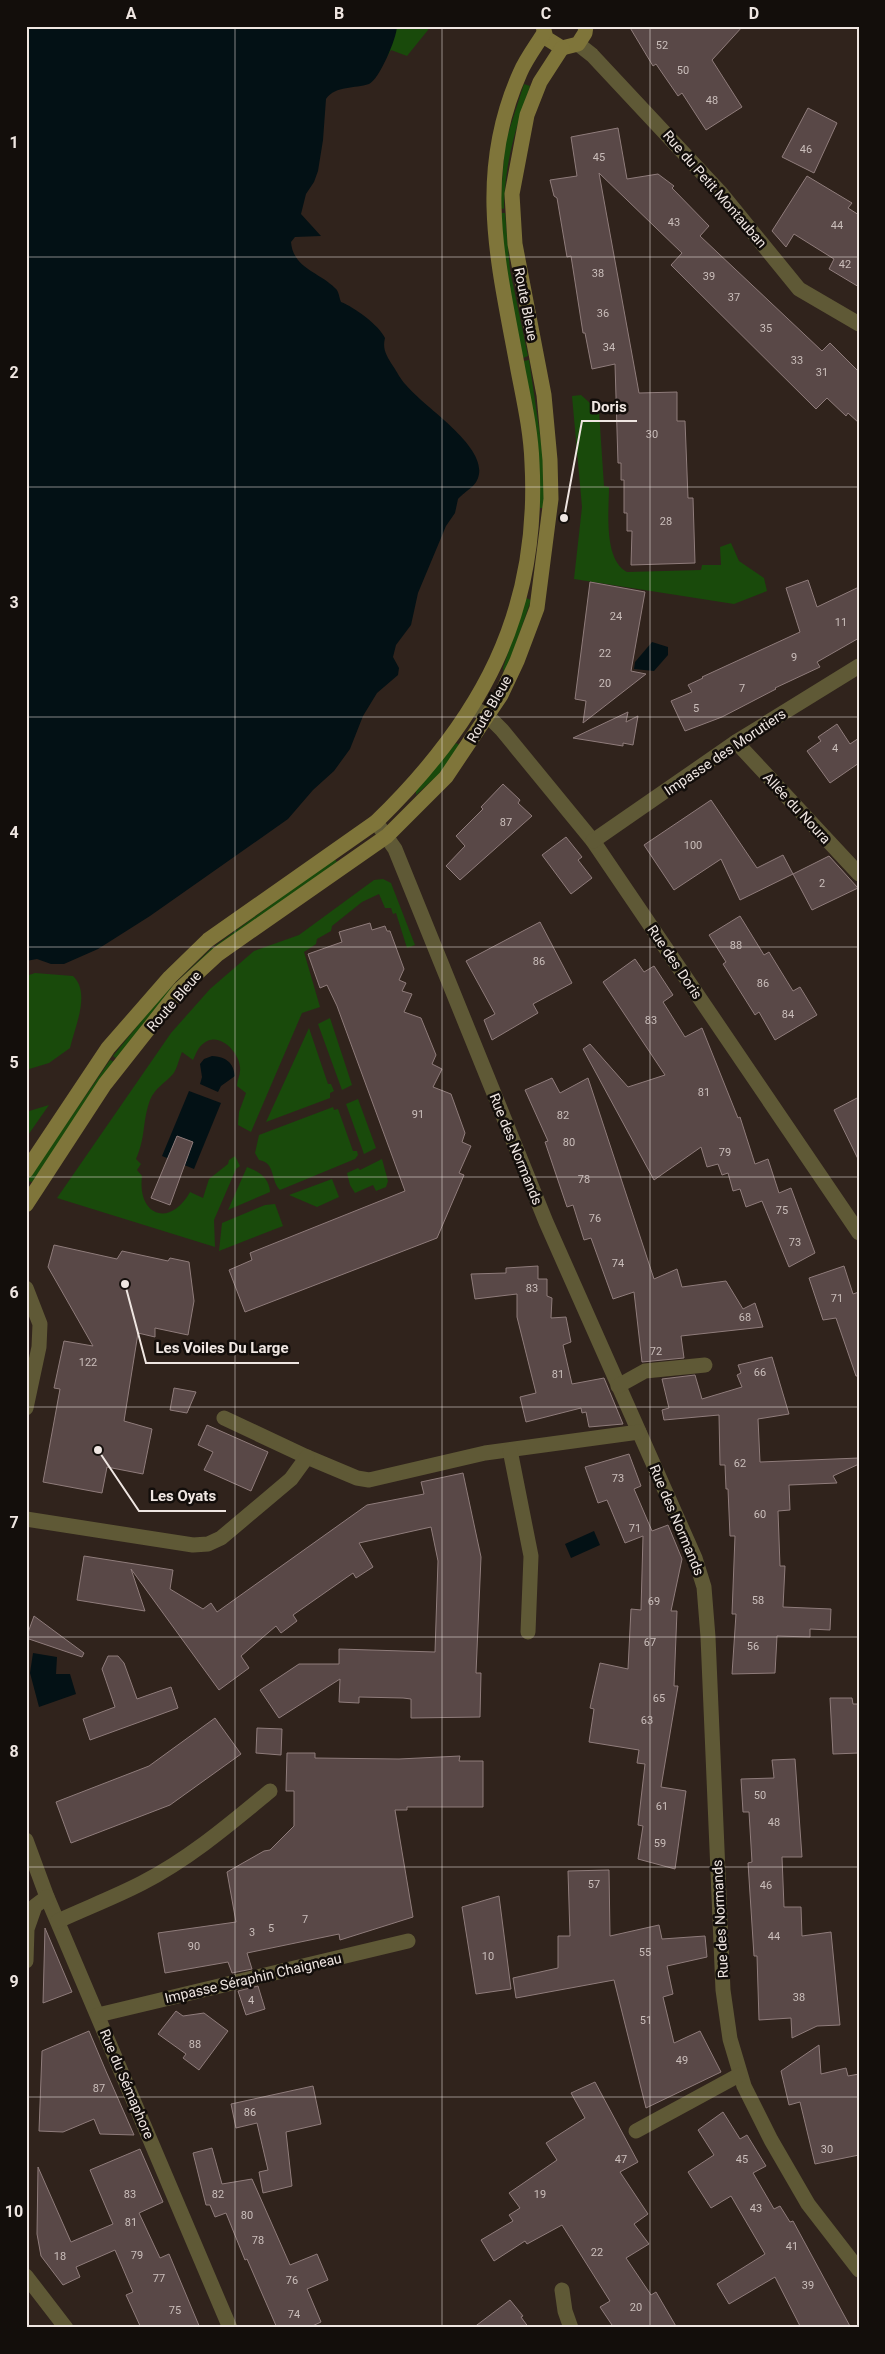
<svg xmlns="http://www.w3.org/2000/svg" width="885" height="2354" font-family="Roboto,sans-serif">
  <rect width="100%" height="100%" fill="#30231c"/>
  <g fill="#194a0b">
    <polygon points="370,26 429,26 428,30 407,56 391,50 384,62"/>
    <path d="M524,84l6,2c-15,44 -25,76 -26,123l-4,-1 5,-65z"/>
    <polygon points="499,213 505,213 510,270 528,356 523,358 505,270"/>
    <polygon points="529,360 544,462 544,508 540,508 539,461 523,361"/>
    <path d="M581,395l18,16 5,75 5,1c0,23 -6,73 18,85l74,-2 1,-5h19l-1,-18 11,-4 8,18 25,17 3,13 -33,13 -160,-25 8,-72 -10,-111z"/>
    <polygon points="526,598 531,600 507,670 504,672 503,668"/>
    <polygon points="456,743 461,746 438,775 416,795 416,791"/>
    <polygon points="334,858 337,862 217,948 215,946"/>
    <path d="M383,879l8,4 24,62 -8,3 -11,-35 -3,1 -2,-6h-6l-6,-14 -17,8 -30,24 -1,5 -14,8 -1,5 -12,8 16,55 -18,6 -51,119 -13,-7 1,-13 7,-19 -9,-7c0,-6 4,-12 3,-19 -1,-15 -21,-36 -36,-24 -6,4 -8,11 -11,17l-11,-8c-3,7 -5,17 -9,22 -8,9 -18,14 -23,26 -8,22 -4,37 -14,59l5,5 -4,6 5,6c-5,40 28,52 48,16l13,6 6,-19 19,-15 1,-4 6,-4 5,10 -4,3 -22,51 1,27 -158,-49 114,-165 39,-44 44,-38 45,-16 75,-55z"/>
    <polygon points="213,947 216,951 117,1059 113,1056 159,999"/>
    <path d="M35,973l38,3c18,17 2,50 -3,72l-21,15 -23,7v-94z"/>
    <polygon points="330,1018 352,1085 342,1090 318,1024"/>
    <polygon points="309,1028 328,1084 331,1084 334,1091 330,1093 330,1098 266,1122"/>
    <polygon points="110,1060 115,1062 32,1182 27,1181"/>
    <polygon points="358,1099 376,1148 364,1154 346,1104"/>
    <polygon points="49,1105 26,1138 26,1112"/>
    <path d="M333,1107l1,3 4,-1 15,42h4l1,4 -3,4 -75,31c-10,-10 -4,-27 -21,-30l-4,-7 4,-18z"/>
    <polygon points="382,1159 388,1181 386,1187 376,1191 373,1185 355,1193 350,1185 347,1173 358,1168 360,1170"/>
    <path d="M247,1167c13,5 22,11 23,25l-42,18z"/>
    <polygon points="332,1179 339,1197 317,1207 289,1195"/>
    <polygon points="275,1204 283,1226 219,1251 222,1223 265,1205"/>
  </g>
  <g fill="#031115">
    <path d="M26,26h371c0,12 -18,54 -28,58 -14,5 -33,1 -43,15l-3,41 -5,31 -4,11 -8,12 -5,20 20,22 -26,1 -4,5c2,26 28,30 44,46 4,3 4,9 6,14 13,5 38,23 44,36 -3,12 2,18 8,28 4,6 8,14 13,19 18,22 78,59 73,89 -2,13 -13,16 -21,25l-3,14 -9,13 -28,67 -7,32 -15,20 -3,12 6,11 -1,7 -21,18 -14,23 -13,33 -16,22 -21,19 -25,29 -138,97 -52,33 -34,15h-13l-14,-5 -11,2z"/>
    <polygon points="652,642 668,647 668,655 654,671 634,669 635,662"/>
    <path d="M212,1056c14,1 21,6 23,20l-14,10 -3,6 -18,-8 2,-7 -2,-13 4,-5z"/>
    <polygon points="189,1091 221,1103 194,1169 162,1156"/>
    <polygon points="594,1531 600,1545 571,1558 565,1544"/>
    <polygon points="33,1653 57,1657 56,1674 70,1674 76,1694 39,1707 30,1673"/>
  </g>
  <g fill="#594847" stroke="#8f7c7b">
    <polygon points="629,26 743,26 712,60 742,107 706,130 682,93 678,96 656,64 653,66"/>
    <polygon points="808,108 837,123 814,173 782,157"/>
    <polygon points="618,128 627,179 658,174 674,186 672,188 709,226 700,236 822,351 830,343 859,372 859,423 848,413 846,416 827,398 816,409 671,265 682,253 599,173 639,393 677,392 677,421 685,421 688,498 693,498 695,563 631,565 632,531 627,531 627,513 624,513 624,480 621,480 621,463 618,463 615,364 592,369 585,333 583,333 571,256 567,257 557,198 554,196 550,180 577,176 571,137"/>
    <polygon points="807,176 852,203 848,208 859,215 859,287 829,269 834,259 794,234 786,247 772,231"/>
    <polygon points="808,580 817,607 859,587 859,638 817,662 820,667 775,688 776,689 722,717 685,731 671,701 692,692 688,685 703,678 702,677 800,632 786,588"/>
    <polygon points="590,582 645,592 631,671 646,674 583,723 586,701 575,699"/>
    <polygon points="628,712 626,722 638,716 633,745 623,743 623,746 573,738"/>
    <polygon points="837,724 850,744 859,738 859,763 830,783 807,751 821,741 818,737"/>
    <polygon points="503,784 520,800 518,803 532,816 460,880 446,866 465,846 456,836 483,809 481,807"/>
    <polygon points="711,800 757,868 783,855 793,874 740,900 721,859 674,890 644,845"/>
    <polygon points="566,837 582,857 578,860 592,878 571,894 542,855"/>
    <polygon points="829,856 858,888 812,910 793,874"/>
    <polygon points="740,916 764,955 769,952 793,991 800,987 817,1015 775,1040 759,1012 755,1015 723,964 726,962 709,935"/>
    <polygon points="540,922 572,983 533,1004 538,1013 492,1040 484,1020 495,1014 466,961"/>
    <polygon points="370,923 372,930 385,926 387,931 390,931 404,969 399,980 406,983 402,991 412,994 404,1012 421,1018 436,1055 432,1064 442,1069 433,1087 451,1094 465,1133 462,1142 471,1146 459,1173 464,1175 437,1238 245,1312 229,1270 252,1260 250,1253 405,1191 337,1006 327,985 320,988 308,954 342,942 339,932"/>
    <polygon points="635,959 644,972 654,966 673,995 663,1002 685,1037 702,1028 738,1118 740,1117 755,1164 768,1159 779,1193 791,1188 815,1253 789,1267 762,1201 746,1207 740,1189 733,1191 728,1173 722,1175 718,1164 707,1167 701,1147 654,1180 583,1049 590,1044 628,1087 665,1075 603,982"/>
    <polygon points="552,1078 560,1093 588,1078 654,1279 677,1269 682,1287 726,1281 743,1309 755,1303 763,1327 681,1336 684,1358 642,1362 634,1292 613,1299 591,1238 584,1240 573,1205 567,1207 545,1142 548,1141 525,1090"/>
    <polygon points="859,1097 859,1161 834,1110"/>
    <polygon points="177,1136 193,1142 170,1205 151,1198"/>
    <polygon points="54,1245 117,1259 122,1251 159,1259 168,1261 170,1258 189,1262 194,1301 188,1335 155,1328 155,1337 138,1333 124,1421 152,1429 143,1474 107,1467 102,1493 43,1482 60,1389 54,1388 64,1341 93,1346 48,1267"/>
    <polygon points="538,1266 538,1279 547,1279 547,1296 552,1298 551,1318 566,1317 571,1342 563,1345 572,1384 604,1378 623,1424 589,1427 586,1412 582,1413 581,1408 526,1422 520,1397 536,1393 517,1317 517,1294 475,1299 471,1274 506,1273 506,1268"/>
    <polygon points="844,1266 853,1294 859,1292 859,1376 856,1376 836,1318 823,1320 809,1278"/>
    <polygon points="772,1357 789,1414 758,1419 760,1462 859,1458 859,1464 833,1476 837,1483 789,1485 790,1510 778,1511 780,1566 785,1566 783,1607 831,1609 830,1630 810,1629 810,1637 777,1636 775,1673 732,1674 736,1614 732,1614 735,1536 730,1536 728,1489 726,1489 725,1465 720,1465 719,1415 664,1420 662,1410 669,1408 662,1379 695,1375 702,1399 742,1387 737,1375 741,1373 738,1365"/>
    <polygon points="174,1388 196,1392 187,1413 170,1410"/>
    <polygon points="207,1425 268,1452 251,1491 204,1470 213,1452 198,1445"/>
    <polygon points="629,1454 641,1486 634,1489 652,1531 668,1525 682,1559 671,1611 677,1611 674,1686 678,1686 661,1787 686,1791 675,1869 638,1859 643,1826 638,1825 645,1764 637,1763 639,1750 589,1742 594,1709 590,1708 600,1663 628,1669 631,1609 641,1610 643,1536 625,1543 607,1500 598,1503 585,1467"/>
    <polygon points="463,1473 481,1557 476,1673 481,1673 480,1717 411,1718 411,1699 403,1698 359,1697 359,1703 339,1702 340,1679 279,1718 260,1690 299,1664 339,1664 339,1649 435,1652 438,1561 431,1527 359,1543 373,1567 356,1578 353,1573 293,1615 297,1621 281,1633 276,1626 241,1656 249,1668 219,1690 131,1569 145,1611 77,1600 84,1556 173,1570 170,1589 203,1609 211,1603 217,1612 367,1505 424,1494 421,1482"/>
    <polygon points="34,1616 84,1653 82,1657 26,1638"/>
    <polygon points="108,1656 118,1656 124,1663 137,1699 171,1687 178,1708 90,1740 83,1719 115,1707 102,1669"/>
    <polygon points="830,1698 852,1698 853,1704 859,1704 859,1753 833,1754"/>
    <polygon points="215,1718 241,1754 170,1805 71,1843 56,1802 149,1766"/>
    <polygon points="257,1728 282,1729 281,1755 256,1753"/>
    <polygon points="287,1753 315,1753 315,1758 399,1759 460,1756 459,1761 483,1761 483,1807 407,1807 407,1810 395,1810 413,1917 340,1940 339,1934 247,1953 252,1969 232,1973 228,1962 165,1973 158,1933 236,1922 227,1872 264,1851 270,1850 294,1826 294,1791 286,1791"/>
    <polygon points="795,1759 802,1857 782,1857 784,1907 801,1907 802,1936 831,1932 840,2025 817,2026 792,2038 791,2018 759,2020 757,1956 754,1956 748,1863 752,1862 749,1812 743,1812 741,1779 774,1778 772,1760"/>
    <polygon points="609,1870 610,1936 659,1925 662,1939 705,1936 707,1957 667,1966 673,1994 663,1997 674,2043 700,2031 721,2072 646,2108 614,1980 516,1998 513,1978 558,1968 558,1936 570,1936 568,1871"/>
    <polygon points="499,1896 511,1989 476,1994 462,1907"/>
    <polygon points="45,1928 72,1992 43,2003"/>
    <polygon points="258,1986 265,2009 246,2015 238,1991"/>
    <polygon points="176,2011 183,2016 204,2013 228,2031 199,2070 183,2058 186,2054 158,2034"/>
    <polygon points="89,2031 105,2069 134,2135 100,2134 94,2119 63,2132 39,2131 42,2051"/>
    <polygon points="819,2045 821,2074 846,2068 848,2076 859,2074 859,2155 815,2164 800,2102 789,2105 781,2071"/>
    <polygon points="595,2082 638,2162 620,2172 648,2214 634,2224 649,2244 626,2258 651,2295 656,2292 677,2328 614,2328 600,2307 610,2301 562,2225 527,2244 525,2241 494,2261 481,2240 513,2221 509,2215 520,2208 509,2193 557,2160 546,2143 585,2118 571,2093"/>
    <polygon points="313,2086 321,2124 286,2132 292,2186 263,2193 259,2172 268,2170 257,2123 236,2128 231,2104"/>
    <polygon points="723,2112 740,2139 747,2135 766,2166 753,2173 774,2209 780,2206 790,2222 793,2221 851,2328 801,2328 775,2277 729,2304 717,2284 765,2254 731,2196 711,2208 688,2172 714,2155 698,2130"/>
    <polygon points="212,2148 222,2184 252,2179 290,2265 317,2254 328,2280 307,2289 321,2322 308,2328 277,2328 247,2259 245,2260 226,2213 215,2217 210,2205 206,2205 193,2153"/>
    <polygon points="140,2149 163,2202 139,2213 160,2258 169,2254 200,2328 141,2328 126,2295 133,2292 115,2250 76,2267 80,2277 63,2285 41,2256 37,2234 38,2167 71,2242 113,2224 90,2170"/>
    <polygon points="510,2300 523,2316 521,2317 529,2328 473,2328"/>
  </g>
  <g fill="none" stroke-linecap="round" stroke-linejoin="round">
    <g stroke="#5f5936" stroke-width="15">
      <polyline points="578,44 592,55 720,192 799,289 859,324"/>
      <polyline points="472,707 488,716 502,730 593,841 859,1233"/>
      <polyline points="736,742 859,874"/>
      <polyline points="376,822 395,849 546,1222 695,1558 704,1587 708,1637 723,1990 730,2039 744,2086 771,2140 808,2204 859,2270"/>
      <polyline points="593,841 736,742 859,666"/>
      <polyline points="26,1288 40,1324 39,1347 26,1408"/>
      <polyline points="618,1386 645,1371 705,1365"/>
      <polyline points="224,1418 307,1457 357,1478 369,1480 485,1453 639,1432"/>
      <polyline points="510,1450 531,1556 528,1632"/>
      <polyline points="26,1519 193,1545 208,1544 221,1538 291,1479 307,1457"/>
      <polyline points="26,1840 47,1897 230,2328"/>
      <path d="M58,1921c28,-13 57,-24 84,-38 47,-24 88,-59 128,-92"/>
      <polyline points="26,1961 27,1929 35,1906 47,1897"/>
      <polyline points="98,2015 408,1941"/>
      <polyline points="636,2131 739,2075"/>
      <polyline points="26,2276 66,2328"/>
      <polyline points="562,2290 565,2311 571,2328"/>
    </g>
    <g stroke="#7f753a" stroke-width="15">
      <polyline points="543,26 546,38 562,48 578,44 585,33 586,26"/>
      <path d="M26,1171l82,-123 62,-71 38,-37 168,-118c105,-102 164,-209 156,-359 -1,-31 -8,-62 -14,-93 -19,-104 -44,-194 2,-297 6,-14 16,-27 24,-40"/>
      <polyline points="26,1205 105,1084 180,989 218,954 387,836 446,777 501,695 517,661 537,608 551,499 550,460 544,395 515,244 512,194 527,115 540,82 562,48"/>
    </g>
  </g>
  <path fill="none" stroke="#efe6e2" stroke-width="1" stroke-opacity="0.55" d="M235,26v2302M442,26v2302M650,26v2302M26,257h833M26,487h833M26,717h833M26,947h833M26,1177h833M26,1407h833M26,1637h833M26,1867h833M26,2097h833"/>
  <g text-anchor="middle" stroke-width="5" stroke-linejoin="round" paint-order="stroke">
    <g font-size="11" fill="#cabebb">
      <text x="662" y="49">52</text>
      <text x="683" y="74">50</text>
      <text x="712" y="104">48</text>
      <text x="806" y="153">46</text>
      <text x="599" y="161">45</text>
      <text x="674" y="226">43</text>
      <text x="837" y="229">44</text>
      <text x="845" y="268">42</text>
      <text x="598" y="277">38</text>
      <text x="709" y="280">39</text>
      <text x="734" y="301">37</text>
      <text x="603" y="317">36</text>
      <text x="766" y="332">35</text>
      <text x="609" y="351">34</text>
      <text x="797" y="364">33</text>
      <text x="822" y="376">31</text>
      <text x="652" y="438">30</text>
      <text x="666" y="525">28</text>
      <text x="616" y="620">24</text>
      <text x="841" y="626">11</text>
      <text x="605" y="657">22</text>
      <text x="794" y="661">9</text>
      <text x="605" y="687">20</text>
      <text x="742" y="692">7</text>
      <text x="696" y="712">5</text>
      <text x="835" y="752">4</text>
      <text x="506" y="826">87</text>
      <text x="693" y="849">100</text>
      <text x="822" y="887">2</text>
      <text x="736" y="949">88</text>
      <text x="539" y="965">86</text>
      <text x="763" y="987">86</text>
      <text x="788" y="1018">84</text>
      <text x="651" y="1024">83</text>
      <text x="704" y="1096">81</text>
      <text x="418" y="1118">91</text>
      <text x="563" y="1119">82</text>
      <text x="569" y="1146">80</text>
      <text x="725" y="1156">79</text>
      <text x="584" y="1183">78</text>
      <text x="782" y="1214">75</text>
      <text x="595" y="1222">76</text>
      <text x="795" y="1246">73</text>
      <text x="618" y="1267">74</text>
      <text x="532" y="1292">83</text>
      <text x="837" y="1302">71</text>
      <text x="745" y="1321">68</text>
      <text x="656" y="1355">72</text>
      <text x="88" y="1366">122</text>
      <text x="760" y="1376">66</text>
      <text x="558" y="1378">81</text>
      <text x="740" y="1467">62</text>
      <text x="618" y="1482">73</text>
      <text x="760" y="1518">60</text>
      <text x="635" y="1532">71</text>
      <text x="758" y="1604">58</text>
      <text x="654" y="1605">69</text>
      <text x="650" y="1646">67</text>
      <text x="753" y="1650">56</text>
      <text x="659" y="1702">65</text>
      <text x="647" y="1724">63</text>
      <text x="760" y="1799">50</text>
      <text x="662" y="1810">61</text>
      <text x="774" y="1826">48</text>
      <text x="660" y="1847">59</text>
      <text x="594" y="1888">57</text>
      <text x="766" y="1889">46</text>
      <text x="305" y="1923">7</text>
      <text x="271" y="1932">5</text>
      <text x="252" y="1936">3</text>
      <text x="774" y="1940">44</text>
      <text x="194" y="1950">90</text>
      <text x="645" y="1956">55</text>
      <text x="488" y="1960">10</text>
      <text x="799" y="2001">38</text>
      <text x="251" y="2004">4</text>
      <text x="646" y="2024">51</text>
      <text x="195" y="2048">88</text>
      <text x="682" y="2064">49</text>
      <text x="99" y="2092">87</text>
      <text x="250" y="2116">86</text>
      <text x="827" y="2153">30</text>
      <text x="621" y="2163">47</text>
      <text x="742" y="2163">45</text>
      <text x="130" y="2198">83</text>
      <text x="218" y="2198">82</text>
      <text x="540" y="2198">19</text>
      <text x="756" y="2212">43</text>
      <text x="247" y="2219">80</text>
      <text x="131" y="2226">81</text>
      <text x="258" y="2244">78</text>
      <text x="792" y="2250">41</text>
      <text x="597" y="2256">22</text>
      <text x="137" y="2259">79</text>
      <text x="60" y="2260">18</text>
      <text x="159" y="2282">77</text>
      <text x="292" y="2284">76</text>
      <text x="808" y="2289">39</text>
      <text x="636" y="2311">20</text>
      <text x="175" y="2314">75</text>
      <text x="294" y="2318">74</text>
    </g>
    <g font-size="14" fill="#efe6e2" stroke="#130e0b">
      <text transform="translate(715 189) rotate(49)" y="5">Rue du Petit Montauban</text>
      <text transform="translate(526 304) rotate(79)" y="5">Route Bleue</text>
      <text transform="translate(489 709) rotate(-60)" y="5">Route Bleue</text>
      <text transform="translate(725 752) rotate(-34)" y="5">Impasse des Morutiers</text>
      <text transform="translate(797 808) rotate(47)" y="5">Allée du Noura</text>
      <text transform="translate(675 962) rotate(56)" y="5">Rue des Doris</text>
      <text transform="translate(174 1001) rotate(-49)" y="5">Route Bleue</text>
      <text transform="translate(516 1149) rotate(68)" y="5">Rue des Normands</text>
      <text transform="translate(677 1520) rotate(67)" y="5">Rue des Normands</text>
      <text transform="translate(720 1919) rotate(-93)" y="5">Rue des Normands</text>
      <text transform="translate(253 1978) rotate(-13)" y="5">Impasse Séraphin Chaigneau</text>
      <text transform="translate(127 2084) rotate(67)" y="5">Rue du Sémaphore</text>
    </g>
  </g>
  <path fill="none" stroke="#efe6e2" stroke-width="2" d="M564 518L582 421H637M125 1284L146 1363H299M98 1450L139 1511H226"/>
  <g fill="#efe6e2" stroke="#130e0b" stroke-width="2">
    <circle cx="564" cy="518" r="5"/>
    <circle cx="125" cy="1284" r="5"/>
    <circle cx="98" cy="1450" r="5"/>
  </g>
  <g font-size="15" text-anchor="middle" font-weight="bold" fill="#efe6e2" stroke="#130e0b" stroke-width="5" stroke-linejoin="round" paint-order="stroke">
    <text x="609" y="412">Doris</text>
    <text x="222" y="1353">Les Voiles Du Large</text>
    <text x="183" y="1501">Les Oyats</text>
  </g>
  <rect width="885" height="2354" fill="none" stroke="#130e0b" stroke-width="55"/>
  <rect x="28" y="28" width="830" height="2298" fill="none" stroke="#efe6e2" stroke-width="2"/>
  <g font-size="16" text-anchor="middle" font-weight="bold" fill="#efe6e2">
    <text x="131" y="19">A</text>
    <text x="339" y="19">B</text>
    <text x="546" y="19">C</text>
    <text x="754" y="19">D</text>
    <text x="14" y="148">1</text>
    <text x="14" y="378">2</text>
    <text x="14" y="608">3</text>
    <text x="14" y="838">4</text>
    <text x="14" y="1068">5</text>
    <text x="14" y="1298">6</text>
    <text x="14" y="1528">7</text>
    <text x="14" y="1757">8</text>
    <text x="14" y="1987">9</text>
    <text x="14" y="2217">10</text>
  </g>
</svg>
